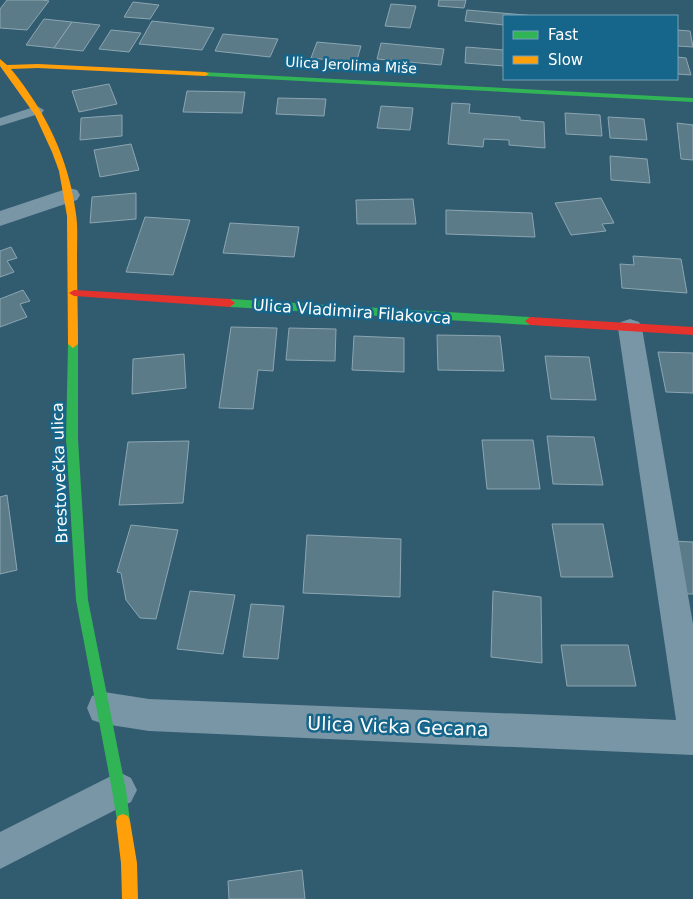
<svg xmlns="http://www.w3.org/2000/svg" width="693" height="899" font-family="'DejaVu Sans',sans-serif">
  <rect width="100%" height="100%" fill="#315b6f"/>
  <g fill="#5b7b89" stroke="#8ca6b2">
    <polygon points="7,0 42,0 49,1 27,30 0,28 0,9"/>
    <polygon points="439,0 466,0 464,8 438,6"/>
    <polygon points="133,2 159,5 150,19 124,17"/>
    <polygon points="391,4 416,6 410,28 385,26"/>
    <polygon points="467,10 536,16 504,16 504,25 465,21"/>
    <polygon points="44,19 72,22 54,48 26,45"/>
    <polygon points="152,21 214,28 202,50 139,44"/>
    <polygon points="72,22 100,25 83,51 54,48"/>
    <polygon points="111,30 141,33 129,52 99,49"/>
    <polygon points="677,30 690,31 693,47 677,46"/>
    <polygon points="223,34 278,39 270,57 215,51"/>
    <polygon points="317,42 361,46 356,63 311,58"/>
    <polygon points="381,43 444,49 441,65 377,59"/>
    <polygon points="466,47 504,50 504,66 465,63"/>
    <polygon points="677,57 686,58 691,75 677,74"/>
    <polygon points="109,84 117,104 79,112 72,91"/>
    <polygon points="187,91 245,92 242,113 183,112"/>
    <polygon points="278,98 326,99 324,116 276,114"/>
    <polygon points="452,103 470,104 469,113 520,117 520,120 544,122 545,148 509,145 509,140 484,139 483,147 448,144"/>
    <polygon points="381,106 413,108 410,130 377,128"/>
    <polygon points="565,113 600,115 602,136 566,134"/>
    <polygon points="122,115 122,136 80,140 81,118"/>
    <polygon points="608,117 644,119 647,140 610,138"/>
    <polygon points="677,123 693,125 693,160 681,159"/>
    <polygon points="131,144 139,170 100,177 94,150"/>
    <polygon points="610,156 647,159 650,183 611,180"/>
    <polygon points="136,193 136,219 90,223 92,197"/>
    <polygon points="601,198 614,223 602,224 606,231 571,235 555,203"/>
    <polygon points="413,199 416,224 357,224 356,200"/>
    <polygon points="446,210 532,213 535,237 446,234"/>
    <polygon points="145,217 190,220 173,275 126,272"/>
    <polygon points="230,223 299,227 294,257 223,253"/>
    <polygon points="11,247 17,258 7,261 14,272 0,277 0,251"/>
    <polygon points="633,256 681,259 687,293 622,288 620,264 634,265"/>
    <polygon points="23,290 30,301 20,304 27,317 0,327 0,299"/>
    <polygon points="231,327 277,328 273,371 258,370 253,409 219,408"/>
    <polygon points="289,328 336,329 335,361 286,360"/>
    <polygon points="437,335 500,336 504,371 438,370"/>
    <polygon points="354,336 404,338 404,372 352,370"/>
    <polygon points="658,352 693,353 693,393 666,392"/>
    <polygon points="184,354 186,388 132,394 133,359"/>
    <polygon points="545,356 589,357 596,400 551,399"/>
    <polygon points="547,436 594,437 603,485 553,484"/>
    <polygon points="482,440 533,440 540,489 487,489"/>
    <polygon points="189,441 183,503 119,505 128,442"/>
    <polygon points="7,495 17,570 0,574 0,497"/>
    <polygon points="552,524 603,524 613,577 561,577"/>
    <polygon points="131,525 178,530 156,619 140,618 126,600 121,573 117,572"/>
    <polygon points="307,535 401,539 400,597 303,593"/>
    <polygon points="671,541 693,542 693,594 683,594"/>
    <polygon points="190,591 235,595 223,654 177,649"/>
    <polygon points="493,591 541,597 542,663 491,657"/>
    <polygon points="251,604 284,606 278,659 243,657"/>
    <polygon points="561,645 628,645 636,686 567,686"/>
    <polygon points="302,870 305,899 229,899 228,881"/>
  </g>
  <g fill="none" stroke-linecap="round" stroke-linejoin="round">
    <polygon fill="#7896a5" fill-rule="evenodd" points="37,106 44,110 42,113 0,126 0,118"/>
    <g fill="#7896a5" fill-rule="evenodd">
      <polygon points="69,188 77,190 80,195 77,200 0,226 0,211"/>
      <polygon points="630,319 639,322 642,328 693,624 693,755 149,731 104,724 92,720 87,708 92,696 104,692 149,699 676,720 618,328 621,322"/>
      <polygon points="119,772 131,778 137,790 131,802 0,869 0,832"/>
    </g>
    <g fill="#30b455" fill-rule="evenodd">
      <polygon points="202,72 693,98 693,102 205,76 201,74"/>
      <polygon points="230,299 530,317 535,321 530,325 230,307 225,303"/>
      <polygon points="73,340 78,344 78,439 88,600 126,790 130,821 128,826 123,828 118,826 112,790 76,600 66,439 68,344"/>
    </g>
    <g fill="#ff9f0a" fill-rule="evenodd">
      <path d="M0,59l7,6 31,-1 167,8 4,2 -4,2 -167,-8 -27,1c35,43 58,90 65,145 2,13 1,28 1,42 0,29 1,59 1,88l-5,4 -5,-4 -1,-128 -8,-45 -7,-19 -17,-37 -35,-49z"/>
      <polygon points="123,814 128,816 130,821 137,863 138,899 122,899 121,863 116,821 118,816"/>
    </g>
    <g fill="#e5322d" fill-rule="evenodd">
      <polygon points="74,290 230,299 235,303 230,307 74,296 69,293"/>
      <polygon points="530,317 693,327 693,335 530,325 525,321"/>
    </g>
  </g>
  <g text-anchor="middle" stroke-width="5" stroke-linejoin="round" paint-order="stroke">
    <g font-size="14" fill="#fff" stroke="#16658a">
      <text transform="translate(351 65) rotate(3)" y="5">Ulica Jerolima Miše</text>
    </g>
    <g font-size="16" fill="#fff" stroke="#16658a">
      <text transform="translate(352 311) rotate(4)" y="6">Ulica Vladimira Filakovca</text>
      <text transform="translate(59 473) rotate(-92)" y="6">Brestovečka ulica</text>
    </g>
    <g font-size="19" fill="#fff" stroke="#16658a">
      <text transform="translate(398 726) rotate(2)" y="7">Ulica Vicka Gecana</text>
    </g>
  </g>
  <rect x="503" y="15" width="175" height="65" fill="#16658a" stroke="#73a3b9"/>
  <rect x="513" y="31" width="25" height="8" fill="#30b455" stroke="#73a3b9"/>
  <text x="548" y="40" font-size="15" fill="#ffffff">Fast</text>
  <rect x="513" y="56" width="25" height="8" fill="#ff9f0a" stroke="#73a3b9"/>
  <text x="548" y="65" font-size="15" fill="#ffffff">Slow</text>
</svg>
